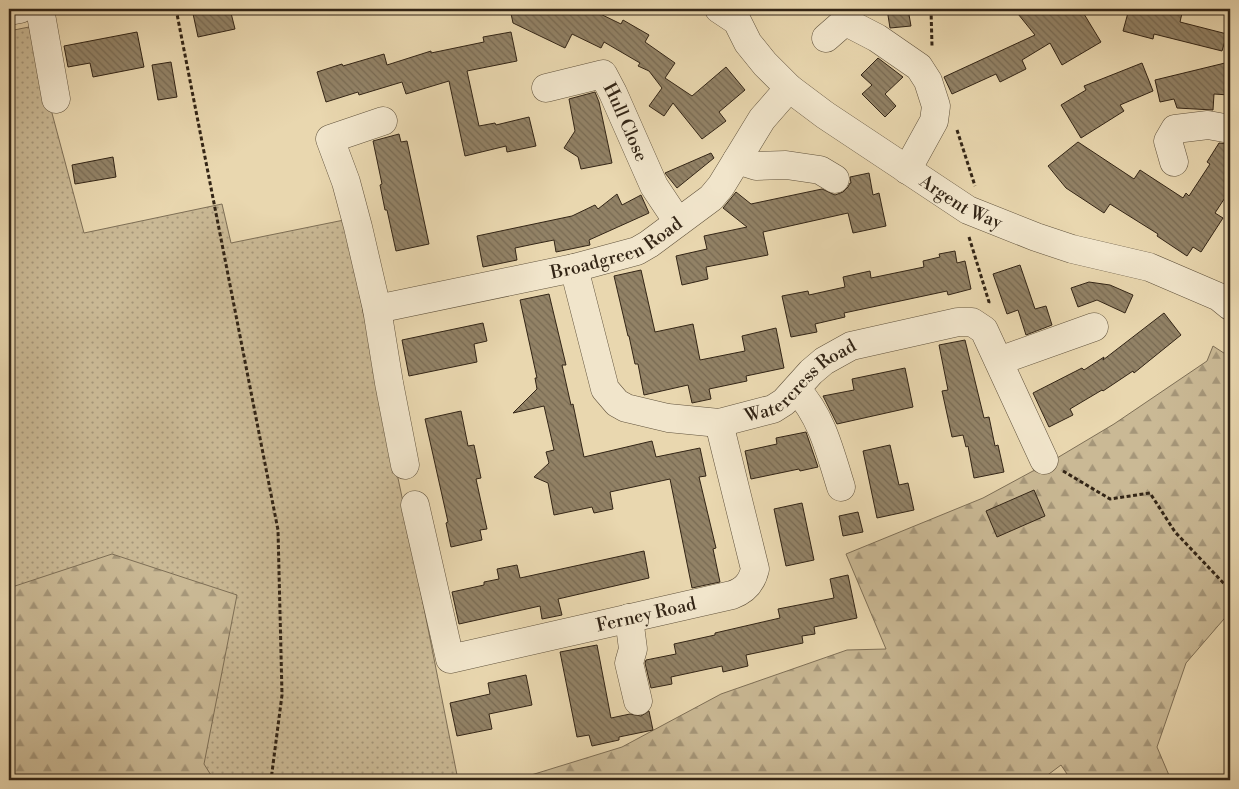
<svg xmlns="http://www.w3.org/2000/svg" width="1239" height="789" font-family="'Libre Bodoni',serif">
  <defs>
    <pattern id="green-dots" width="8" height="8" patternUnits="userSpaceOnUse" patternTransform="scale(1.25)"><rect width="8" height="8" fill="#cab995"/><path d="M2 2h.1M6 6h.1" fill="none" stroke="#a59679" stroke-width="1.8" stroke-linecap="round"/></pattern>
    <pattern id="forest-firs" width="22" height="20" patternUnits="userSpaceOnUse" patternTransform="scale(1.25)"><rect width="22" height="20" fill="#cab995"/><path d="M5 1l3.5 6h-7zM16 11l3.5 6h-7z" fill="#a59679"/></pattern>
    <pattern id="building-back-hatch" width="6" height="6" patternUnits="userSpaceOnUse" patternTransform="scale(1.25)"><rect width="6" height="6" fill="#928266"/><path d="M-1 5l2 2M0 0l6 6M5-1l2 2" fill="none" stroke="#786a53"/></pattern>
  </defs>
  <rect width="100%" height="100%" fill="#e9d7af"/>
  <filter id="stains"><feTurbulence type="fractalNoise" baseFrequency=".004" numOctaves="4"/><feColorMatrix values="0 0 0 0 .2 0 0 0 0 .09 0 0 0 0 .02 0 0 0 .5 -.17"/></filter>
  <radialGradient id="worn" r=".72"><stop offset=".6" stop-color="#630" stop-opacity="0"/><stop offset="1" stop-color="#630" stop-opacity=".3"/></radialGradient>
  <polygon fill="url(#green-dots)" stroke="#7e6f56" points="29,27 84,233 222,204 231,243 344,220 403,502 458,780 9,780 9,31"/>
  <g fill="url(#forest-firs)" stroke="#7e6f56">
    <polygon points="1213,346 1230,357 1230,612 1186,663 1157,747 1171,780 1071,780 1061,765 1041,780 515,780 622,747 721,694 847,650 886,649 846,554 983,498 1057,458 1114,424 1207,361"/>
    <polygon points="112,554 237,595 204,764 214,780 9,780 9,588"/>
  </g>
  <g fill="url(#building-back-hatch)" stroke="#332516">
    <polygon points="192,9 230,9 235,29 198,37"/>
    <polygon points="510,9 590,9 621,24 623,20 649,35 645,42 675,63 665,78 692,96 726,67 745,90 719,112 726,121 702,139 673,103 664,116 649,106 662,88 649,71 638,66 640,63 604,42 601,48 572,34 565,48 513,23"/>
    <polygon points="887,9 908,9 911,26 890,28"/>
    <polygon points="1014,9 1081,9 1101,42 1062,65 1050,43 1022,60 1026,69 1000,82 996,74 952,94 944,77 1035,35"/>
    <polygon points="1129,9 1145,9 1163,13 1164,9 1183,9 1180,22 1227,34 1222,51 1154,34 1153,39 1123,31"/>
    <polygon points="137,32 144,67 93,77 90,63 68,67 64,46"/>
    <polygon points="511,32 517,61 467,71 479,126 495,123 496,125 529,117 536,146 507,152 506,146 465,156 449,81 406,94 402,82 359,95 358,92 326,102 317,72 342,64 343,66 384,54 387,65 431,51 431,53 484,42 483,37"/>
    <polygon points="878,58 903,77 885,94 896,106 885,117 862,94 872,85 861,75"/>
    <polygon points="171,62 177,97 158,100 152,65"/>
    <polygon points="1142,63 1153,91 1120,105 1124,111 1081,138 1061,105 1086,90 1084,86"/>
    <polygon points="1225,63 1225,72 1230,73 1229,95 1214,94 1213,110 1177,108 1174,99 1160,102 1155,80"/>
    <polygon points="595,92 599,102 612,163 581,169 578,157 564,148 575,131 569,99"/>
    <polygon points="399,134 401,142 407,141 429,244 396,251 387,210 385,210 380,185 382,184 373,141"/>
    <polygon points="1078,142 1134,179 1140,170 1183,198 1186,193 1189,196 1210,164 1207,162 1219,143 1230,144 1230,190 1215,213 1223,218 1201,252 1193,247 1187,256 1157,236 1158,234 1110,204 1104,213 1066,188 1048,166"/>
    <polygon points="711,153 714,158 677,188 665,173"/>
    <polygon points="113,157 116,177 75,184 72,165"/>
    <polygon points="869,173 873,195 879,193 886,226 853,233 848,213 763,232 768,255 706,267 708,279 682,285 676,256 707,249 704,236 747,227 723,208 736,192 751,204 822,189 835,195 843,192 848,187 850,183 851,183 850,177"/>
    <polygon points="617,194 622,205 641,195 649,213 589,240 590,245 556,252 554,240 534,244 515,248 517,260 483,267 477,236 572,216 595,205 598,209"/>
    <polygon points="955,251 957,263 965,261 971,289 948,295 947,291 844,313 845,317 815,324 817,332 791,337 782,296 808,291 809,295 845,287 843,277 870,271 871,278 924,267 923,261 940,257 939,254"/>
    <polygon points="1020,265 1035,309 1046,306 1052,325 1026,335 1018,310 1007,314 993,274"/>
    <polygon points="641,270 655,332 693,324 700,360 745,351 742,336 776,328 784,368 746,376 747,381 709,389 711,399 692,403 688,385 644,395 638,364 635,364 629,336 628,336 614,276"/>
    <polygon points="1089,282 1110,285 1133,295 1125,313 1097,300 1078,307 1071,288"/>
    <polygon points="549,294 566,365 562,365 571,405 573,404 584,457 652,441 656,457 700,448 706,476 699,477 716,548 713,549 720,582 692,588 670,479 610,492 613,509 594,513 592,507 554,515 548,483 534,477 549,463 546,452 554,450 544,406 513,413 537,389 535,378 537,378 520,300"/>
    <polygon points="1164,313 1181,335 1134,373 1133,371 1103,391 1102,390 1070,409 1073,415 1049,427 1033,393 1082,368 1084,370 1104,357 1103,360"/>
    <polygon points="483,323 487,341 474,344 477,362 409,376 402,340"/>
    <polygon points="965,340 984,418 989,417 995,446 998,445 1004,472 974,478 968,446 966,447 963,435 952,437 942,391 948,390 939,345"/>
    <polygon points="905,368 913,407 837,424 823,396 854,390 852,379"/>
    <polygon points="461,411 468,446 474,445 481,478 476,479 487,529 480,530 482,540 451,547 446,523 448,522 425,419"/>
    <polygon points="806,432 818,467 800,471 799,469 751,479 745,451 777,444 776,438"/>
    <polygon points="890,445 899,485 908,483 914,510 877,518 863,451"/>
    <polygon points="1034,490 1045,516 997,537 986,511"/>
    <polygon points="802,503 814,560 786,566 774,509"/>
    <polygon points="858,512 863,532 843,536 839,516"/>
    <polygon points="644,551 649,578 558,599 562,615 542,619 540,606 459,624 452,592 484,585 484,582 499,579 497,569 517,565 520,578"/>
    <polygon points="848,575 857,618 814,627 815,634 802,636 803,643 746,655 748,666 723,672 722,666 671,677 672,684 651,688 645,663 646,660 676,654 674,644 715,635 715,633 780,618 778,609 834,598 830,579"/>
    <polygon points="597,645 611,718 630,714 641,716 649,711 653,730 619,737 619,740 592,746 589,735 577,737 560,652"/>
    <polygon points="526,675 532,705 489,714 492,729 457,736 450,703 490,694 488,683"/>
  </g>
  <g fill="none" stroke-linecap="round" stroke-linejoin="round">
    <g stroke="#60523c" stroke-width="29">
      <g id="minor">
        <polyline points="40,9 56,99"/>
        <path id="s1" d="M719,9l18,12 11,22 17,21 24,24 36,27 143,95 68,27 36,12 77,18 70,30 11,9"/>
        <polyline points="9,11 20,9"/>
        <polyline points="826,38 842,24 850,24 877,38 919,67 928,81 936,106 934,121 907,170"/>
        <path id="s2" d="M546,88l57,-14 10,19 41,93 24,36"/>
        <polyline points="383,121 330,139 346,182 358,227 377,309 389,383 405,465"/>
        <polyline points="737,160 756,166 786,165 820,170 835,179"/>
        <polyline points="1174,162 1168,141 1175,129 1208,125 1230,129"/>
        <path id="s3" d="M574,268l31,121 12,14 9,5 42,10 51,5 54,-14 11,-7 27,-30 13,-11 27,-15 107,-24h14l12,8 60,130"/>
        <path id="s4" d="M377,309l197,-41 63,-17 12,-7 62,-46 10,-12 41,-67 27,-31"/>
        <polyline points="999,361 1094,327"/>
        <path d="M797,390c25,27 33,62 44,97"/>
        <path id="s5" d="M415,505l35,154 282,-64c14,-5 20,-13 23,-26l-36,-146"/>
        <polyline points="629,618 633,649 629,663 638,701"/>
      </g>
    </g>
    <g stroke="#332516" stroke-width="3" stroke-dasharray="4 2.5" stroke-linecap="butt">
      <polyline points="176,9 278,530 282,695 271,780"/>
      <polyline points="931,9 932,46"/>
      <polyline points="957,130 975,186"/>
      <polyline points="969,237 989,302 988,305"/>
      <polyline points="1063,471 1110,499 1150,493 1175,532 1230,590"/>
    </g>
    <use href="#minor" stroke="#f1e5cb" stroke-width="28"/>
  </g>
  <g text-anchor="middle" stroke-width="5" stroke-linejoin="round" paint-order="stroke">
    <g font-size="18" fill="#332516" stroke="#f1e5cb">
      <text dy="6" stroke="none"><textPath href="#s2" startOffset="112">Hull Close</textPath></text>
      <text dy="6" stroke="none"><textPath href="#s1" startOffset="314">Argent Way</textPath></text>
      <text dy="6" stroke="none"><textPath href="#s4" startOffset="248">Broadgreen Road</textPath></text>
      <text dy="6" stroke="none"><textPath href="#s3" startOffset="342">Watercress Road</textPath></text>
      <text dy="6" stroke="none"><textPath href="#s5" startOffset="359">Ferney Road</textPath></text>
    </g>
  </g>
  <rect width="1239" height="789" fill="none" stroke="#e9d7af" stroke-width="30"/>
  <rect x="10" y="10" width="1219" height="769" fill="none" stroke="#332516" stroke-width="2.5"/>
  <rect x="15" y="15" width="1209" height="759" fill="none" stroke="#332516"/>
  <rect width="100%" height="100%" filter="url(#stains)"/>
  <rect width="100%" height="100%" fill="url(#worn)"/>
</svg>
